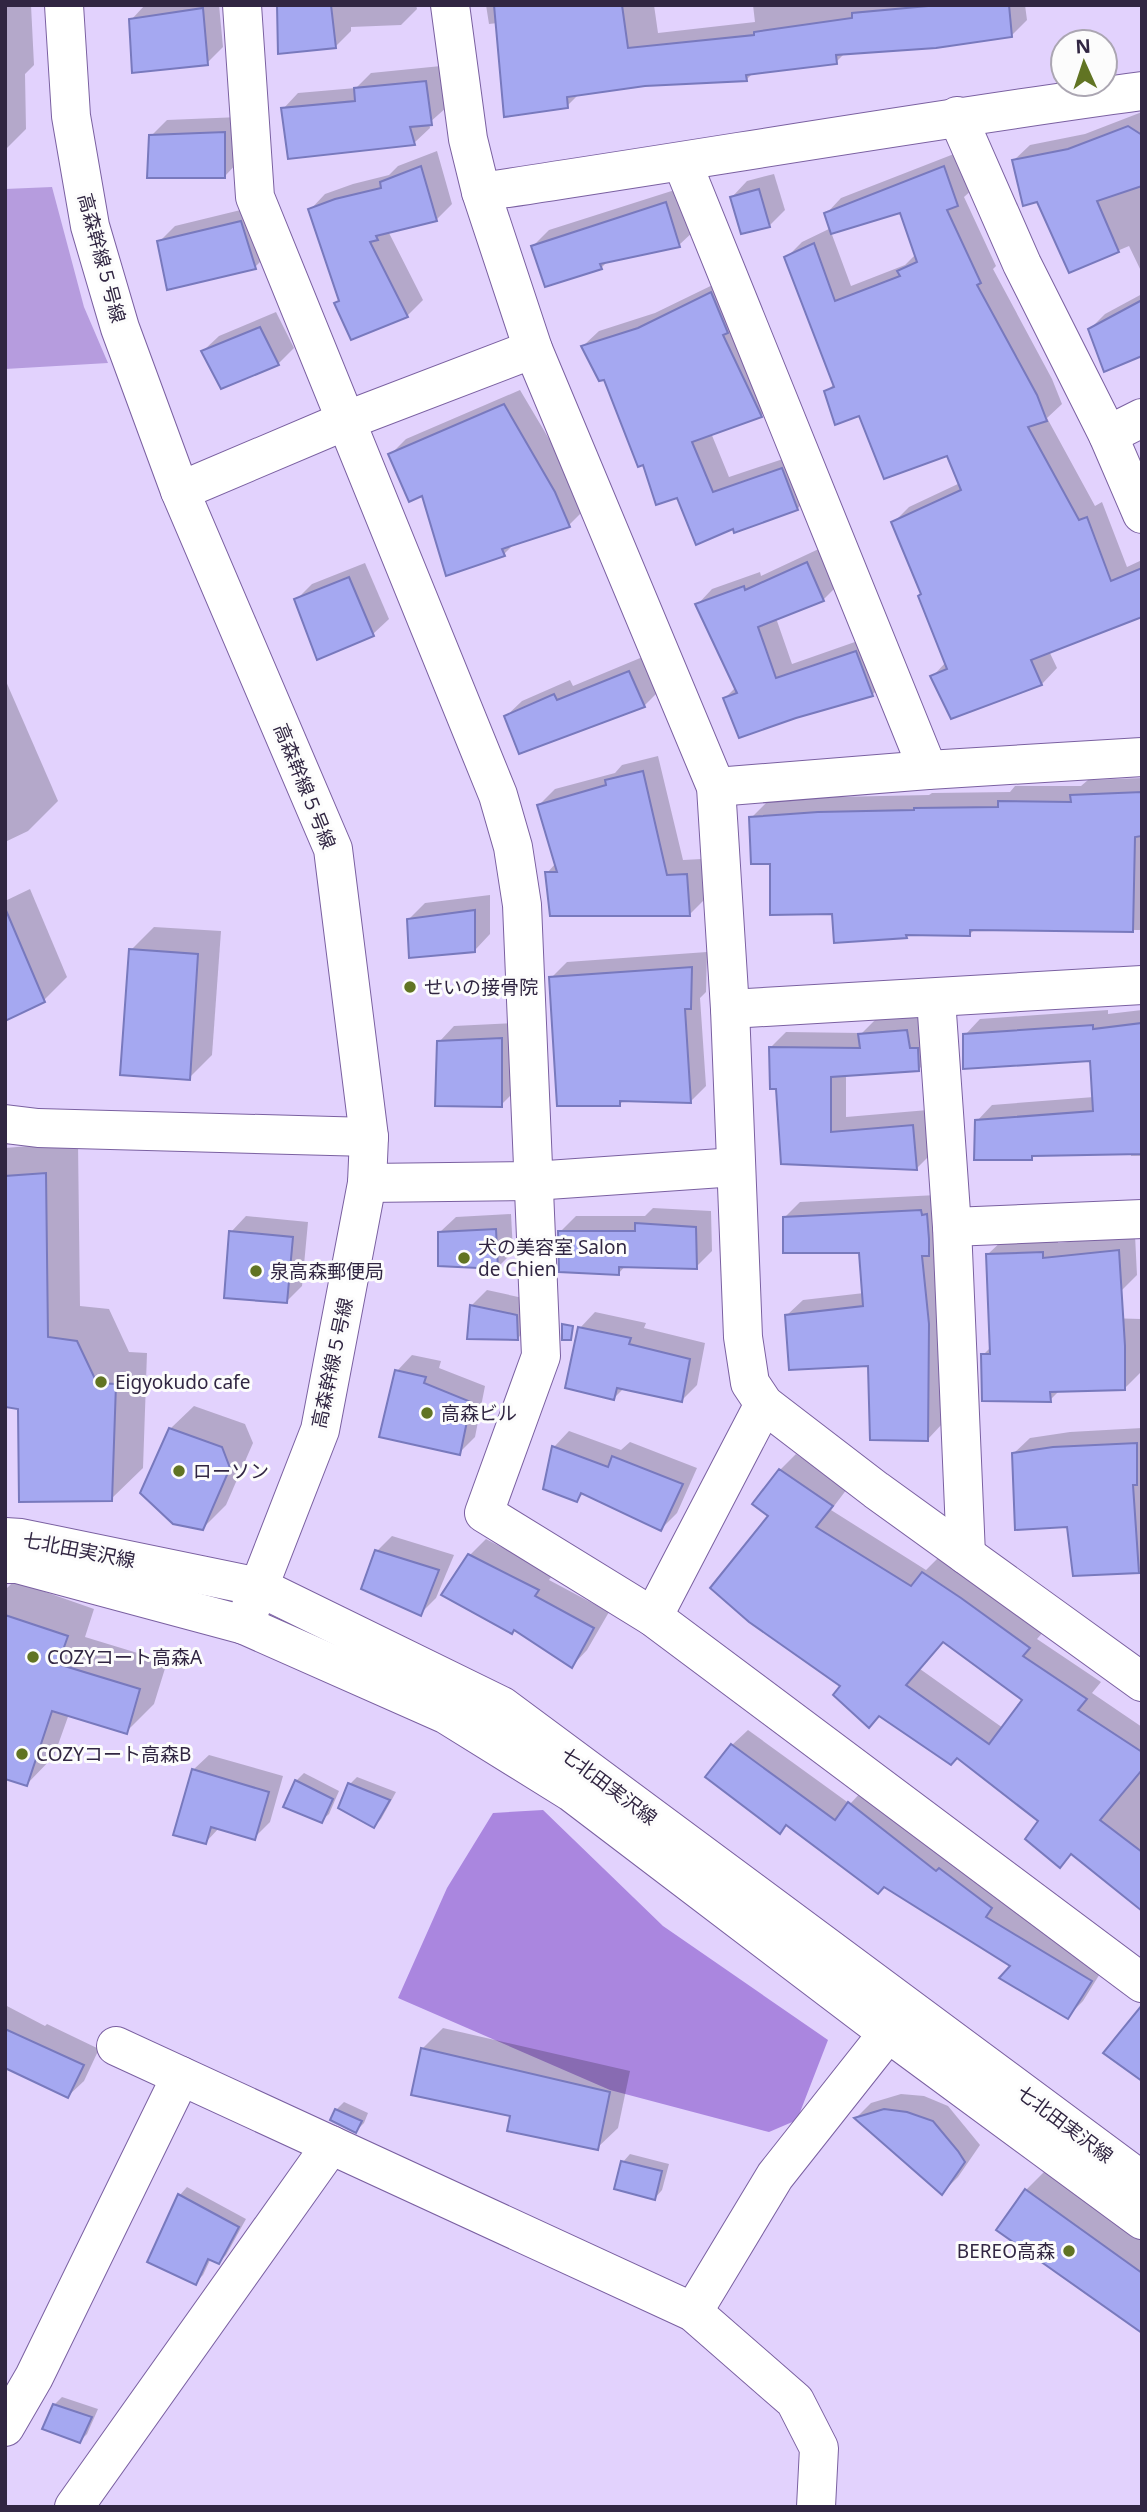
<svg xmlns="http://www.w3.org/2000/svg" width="1147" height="2512" font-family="'Noto Sans','Noto Sans JP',sans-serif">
  <rect width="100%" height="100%" fill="#e2d2fd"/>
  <polygon fill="#b69cde" points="52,187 84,307 108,363 5,369 5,189"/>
  <polygon fill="#aa86df" points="543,1810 663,1926 828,2040 797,2120 769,2132 610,2090 398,1998 447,1888 493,1813"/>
  <g fill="#0003" fill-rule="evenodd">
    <polygon points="5,5 31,5 34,65 25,74 26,129 5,150"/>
    <polygon points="145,5 219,5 223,47 207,63 131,20"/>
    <polygon points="278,5 416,5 417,9 401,25 351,27 351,31 335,47"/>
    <polygon points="486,5 654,5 658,33 755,22 753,5 1025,5 1027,20 1011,36 846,52 836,62 753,73 746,80 645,85 579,94 567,106 498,23 489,24"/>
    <polygon points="441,66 447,107 429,123 430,128 414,143 283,109 298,93 356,88 371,73"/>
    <polygon points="1142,112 1142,273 1129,246 1070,271 1038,200 1014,160 1030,145 1085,134"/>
    <polygon points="240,117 240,160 225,176 151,136 167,120"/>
    <polygon points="437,151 452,204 437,219 388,231 423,300 407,316 310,210 325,194 353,184 389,175 398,166"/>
    <path d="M959,152l14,37 -9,8 32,69 -3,3 59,110 10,25 -15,14 48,88 7,-4 25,65 15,-7v55l-93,36 8,17 -15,16 -109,-8 13,-14 -24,-68 -29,-71 16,-16 51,-24 -12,-29 -88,-40 -34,-22 9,-9 -49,-125 16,-16 29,-14 -5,-14 15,-16zM901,210l14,45 -10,10 -54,21 -20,-54z"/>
    <polygon points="774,174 785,210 769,226 732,197 747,181"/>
    <polygon points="681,188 695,230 679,245 608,261 601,268 533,246 549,230"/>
    <polygon points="257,206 271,251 255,267 159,242 175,226"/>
    <polygon points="727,278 776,400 761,416 711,433 729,477 798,454 813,492 798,508 735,530 734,527 678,496 644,463 605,378 583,346 599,331 655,313"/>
    <polygon points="1142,294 1142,354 1090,329 1105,314"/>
    <polygon points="276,312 294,348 278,364 203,351 219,336"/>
    <polygon points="520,390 571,476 584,510 569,525 515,543 504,554 423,494 390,455 406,439"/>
    <polygon points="823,547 839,584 823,600 776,618 792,664 872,636 888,679 872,695 725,698 736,687 697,605 712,589 760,572 761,576"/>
    <polygon points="365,563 389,619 373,634 296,600 312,584"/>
    <polygon points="645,656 660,690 644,706 506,716 522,701 570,680 573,686"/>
    <polygon points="5,679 58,801 28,831 5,842"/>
    <polygon points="658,756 683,860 702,859 705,899 689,915 547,873 556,863 539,805 555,789 615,773 622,765"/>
    <polygon points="1142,778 1142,930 975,929 970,934 909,933 906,937 834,912 772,862 751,818 767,802 835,797 929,795 932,793 1010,792 1015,786 1081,786 1088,780"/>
    <polygon points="30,889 67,977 44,1000 5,1019 5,901"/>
    <polygon points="490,895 490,934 475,950 409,919 425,903"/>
    <polygon points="154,927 221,931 212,1055 189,1078 131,950"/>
    <polygon points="707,952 706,992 700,998 706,1086 691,1101 624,1100 620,1104 551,978 567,962"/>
    <polygon points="1108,1010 1108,1014 1142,1010 1142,1156 1131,1156 1131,1153 1035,1155 1031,1158 977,1121 992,1105 1094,1097 1091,1059 965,1035 980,1019"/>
    <polygon points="922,1015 934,1054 918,1070 846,1074 846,1117 928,1110 932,1153 917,1168 783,1163 777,1087 770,1048 786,1032 862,1033 876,1019"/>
    <polygon points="517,1023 517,1089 501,1105 439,1042 454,1026"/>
    <polygon points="78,1142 80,1306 109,1309 129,1352 147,1353 143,1468 111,1499 19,1407 5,1406 5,1148"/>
    <polygon points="937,1195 943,1423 928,1439 870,1364 787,1315 803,1300 864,1293 861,1251 784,1218 800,1202"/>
    <polygon points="653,1208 711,1211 712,1251 696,1267 626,1265 619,1273 560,1232 576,1216 645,1216"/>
    <polygon points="511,1214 513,1252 498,1267 440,1232 456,1217"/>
    <polygon points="246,1216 308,1222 302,1286 286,1302 231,1232"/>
    <polygon points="1135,1235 1137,1275 1121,1291 1107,1318 1141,1319 1140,1373 1124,1389 1060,1390 1050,1400 983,1355 991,1347 988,1254 1004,1239 1058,1237 1058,1243"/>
    <polygon points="487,1290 532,1300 533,1322 518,1338 471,1306"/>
    <polygon points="595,1312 646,1323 644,1328 705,1343 697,1385 682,1400 624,1388 614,1398 580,1328"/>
    <polygon points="412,1355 441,1361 439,1368 485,1386 475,1437 459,1453 397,1371"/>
    <polygon points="194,1406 245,1424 253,1443 226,1505 203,1528 170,1429"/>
    <polygon points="1142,1428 1142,1567 1138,1571 1014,1453 1030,1438 1070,1432"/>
    <polygon points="569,1431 621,1450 630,1442 697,1468 677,1513 661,1529 584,1493 576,1500 554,1447"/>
    <path d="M796,1454l51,35 -16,21 95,60 13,-13 105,74 -7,8 64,43 -9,11 50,34v165l-70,-39 -12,13 -20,-45 -83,-65 -114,-70 -72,-170 -16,-12 25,-34zM945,1640l79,59 -21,29 -83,-59z"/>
    <polygon points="392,1536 454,1555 436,1598 420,1614 377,1551"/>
    <polygon points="486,1539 553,1574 549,1580 609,1612 587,1650 572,1666 470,1555"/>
    <polygon points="14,1581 94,1609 85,1637 167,1662 154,1704 126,1732 69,1714 54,1756 27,1784 5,1777 5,1590"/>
    <polygon points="748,1730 850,1804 865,1788 1106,1964 1083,2001 1068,2016 1012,1965 787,1824 780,1832 732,1745"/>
    <polygon points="209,1755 283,1776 270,1822 254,1838 219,1828 206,1842 193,1770"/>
    <polygon points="304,1773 339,1791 329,1814 321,1821 285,1806 296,1781"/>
    <polygon points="357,1777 396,1792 381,1819 374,1826 350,1784"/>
    <polygon points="5,2005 45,2026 47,2024 99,2049 84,2081 68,2096 5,2066"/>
    <polygon points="443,2028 630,2071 618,2128 597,2148 512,2115 422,2049"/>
    <polygon points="901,2094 924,2096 948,2106 980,2145 958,2177 942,2193 856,2118 871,2103"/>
    <polygon points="344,2102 368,2113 364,2123 356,2131 336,2110"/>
    <polygon points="1066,2150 1142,2204 1142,2331 1026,2190"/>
    <polygon points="630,2154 669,2164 662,2190 655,2198 623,2162"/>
    <polygon points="187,2187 246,2219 226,2255 219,2262 211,2258 203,2275 196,2282 149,2261 180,2195"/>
    <polygon points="62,2397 98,2409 87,2434 80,2441 54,2405"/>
  </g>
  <g fill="#a5a8f1" stroke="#7879bd" stroke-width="2" fill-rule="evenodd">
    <polygon points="277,5 331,5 336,48 278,54"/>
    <polygon points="494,5 622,5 628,48 754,35 754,32 852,18 852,13 939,5 1009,5 1012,37 936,48 836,55 837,64 746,75 747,81 645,86 567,97 568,108 504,117"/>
    <polygon points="203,8 208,65 132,73 129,19"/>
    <polygon points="426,81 432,125 410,127 415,145 288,159 281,108 355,101 354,88"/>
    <polygon points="1128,126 1142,135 1142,186 1097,201 1119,252 1069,273 1037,202 1023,206 1012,160 1068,149"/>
    <polygon points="225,132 225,178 147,178 149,135"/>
    <polygon points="421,166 437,221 376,236 378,240 370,242 408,317 351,340 334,303 339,301 308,209 335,199 381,188 380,182"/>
    <polygon points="944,166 958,206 947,210 981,283 977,285 1037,395 1047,421 1028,427 1079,520 1087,517 1111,581 1142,568 1142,617 1031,660 1042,685 951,719 930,676 947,669 918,596 921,594 891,522 961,490 947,456 884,479 859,416 835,425 824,391 834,387 784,257 814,243 835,301 900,276 897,271 917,262 900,213 831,234 824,213"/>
    <polygon points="759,189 770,227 741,234 730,197"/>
    <polygon points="666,202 680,247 600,264 602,269 545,287 531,246"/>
    <polygon points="241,221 256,269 167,290 157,241"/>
    <polygon points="711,292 728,333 723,335 762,417 692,442 713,492 782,468 798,510 734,533 733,529 696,545 677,498 656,505 643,465 638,467 604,380 599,381 581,346 638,328"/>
    <polygon points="1142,300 1142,356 1104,372 1088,329"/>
    <polygon points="260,327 279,365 221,389 201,351"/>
    <polygon points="504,404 555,492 570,527 502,549 505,556 446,576 422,496 409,502 388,454"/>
    <polygon points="807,562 824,601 758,627 776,678 856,651 873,696 796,718 739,738 723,698 737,693 695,604 744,586 745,590"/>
    <polygon points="349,577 374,636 317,660 294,599"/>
    <polygon points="629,671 645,707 519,754 504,716 554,694 557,700"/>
    <polygon points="643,771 667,875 687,874 690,916 550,916 545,872 557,872 537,805 606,785 605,780"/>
    <polygon points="1142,792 1142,836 1135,837 1133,932 970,930 970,936 906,935 907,938 834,943 832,914 770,915 770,864 751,864 749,817 818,812 914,810 914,808 998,807 998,801 1071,802 1070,795"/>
    <polygon points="5,908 45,1002 5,1021"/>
    <polygon points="475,910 475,952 409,958 407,919"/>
    <polygon points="129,949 198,954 190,1080 120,1075"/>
    <polygon points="692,967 691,1009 685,1009 691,1103 620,1101 620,1106 557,1106 549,977"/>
    <polygon points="1142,1023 1142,1154 1032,1156 1032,1160 974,1160 975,1120 1093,1111 1090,1061 963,1069 963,1034 1093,1025 1093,1029"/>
    <polygon points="907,1030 910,1048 918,1048 919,1071 831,1077 831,1132 913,1125 917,1170 781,1164 776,1089 770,1089 769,1047 860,1048 858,1034"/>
    <polygon points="502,1038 502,1107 435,1106 437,1041"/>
    <polygon points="46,1173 48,1337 77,1341 97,1383 116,1384 112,1501 19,1502 18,1409 5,1407 5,1176"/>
    <polygon points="921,1210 922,1215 927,1214 929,1239 929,1256 922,1256 929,1324 928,1441 870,1440 868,1366 789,1370 785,1315 863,1306 859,1253 783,1253 783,1217"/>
    <polygon points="635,1223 696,1227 697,1269 619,1267 619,1275 559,1272 558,1231 635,1231"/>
    <polygon points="496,1229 498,1269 438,1266 438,1232"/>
    <polygon points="229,1231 293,1237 287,1303 224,1298"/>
    <polygon points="1119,1250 1125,1346 1125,1390 1050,1392 1051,1402 982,1401 981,1354 990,1354 986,1254 1043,1252 1043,1258"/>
    <polygon points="470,1305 517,1315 518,1340 467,1339"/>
    <polygon points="562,1324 573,1326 571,1340 562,1340"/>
    <polygon points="578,1327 631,1338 629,1344 690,1359 682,1402 617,1388 614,1400 565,1388"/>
    <polygon points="395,1370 426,1377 424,1383 471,1402 460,1455 379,1437"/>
    <polygon points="169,1428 222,1447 230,1468 203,1530 173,1524 140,1493"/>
    <polygon points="1137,1443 1137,1485 1133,1485 1139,1573 1073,1576 1067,1527 1015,1530 1012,1453 1053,1447"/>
    <polygon points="552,1446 608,1467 612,1456 683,1484 661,1531 581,1493 577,1502 543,1489"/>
    <path d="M779,1469l54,37 -17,21 95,59 11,-14 39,26 69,50 -7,8 64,43 -9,11 64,42v18l-42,50 42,32v59l-71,-57 -11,14 -35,-29 13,-18 -81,-63 -6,7 -72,-49 -10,12 -36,-33 7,-9 -91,-64 -39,-34 58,-72 -16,-12zM943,1642l79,58 -33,44 -83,-59z"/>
    <polygon points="375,1550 439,1570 421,1616 361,1589"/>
    <polygon points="468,1554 539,1590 535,1596 594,1628 572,1668 514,1630 512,1634 441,1595"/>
    <polygon points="5,1615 68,1636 58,1664 140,1689 127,1734 52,1711 27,1786 5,1779"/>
    <polygon points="731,1744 835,1820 848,1802 936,1871 939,1868 992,1908 986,1917 1092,1981 1068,2019 999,1978 1010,1966 884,1887 878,1894 786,1825 780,1834 705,1777"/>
    <polygon points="192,1769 269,1792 255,1840 211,1827 206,1844 173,1835"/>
    <polygon points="295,1780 333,1799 322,1823 283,1807"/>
    <polygon points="348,1783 390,1800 374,1828 338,1808"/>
    <polygon points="1142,2005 1142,2081 1103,2053"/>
    <polygon points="5,2029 84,2065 68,2098 5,2068"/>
    <polygon points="421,2048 610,2092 598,2150 507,2131 510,2116 411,2095"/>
    <polygon points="335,2109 362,2121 356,2133 330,2120"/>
    <polygon points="884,2109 907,2112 933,2121 958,2151 965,2162 942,2195 854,2118"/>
    <polygon points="621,2161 662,2171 655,2200 614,2189"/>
    <polygon points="1025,2189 1142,2273 1142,2333 996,2230"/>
    <polygon points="178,2194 239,2227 219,2264 208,2259 196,2285 147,2262"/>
    <polygon points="53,2404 92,2417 80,2443 42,2429"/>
  </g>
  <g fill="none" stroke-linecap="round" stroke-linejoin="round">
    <g stroke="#7a60a1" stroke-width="40">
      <g id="minor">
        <polyline points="64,5 71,116 90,226 120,328 180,491 333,849 369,1137 367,1183 320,1430 244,1625"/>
        <polyline points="242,5 255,197 498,795 513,847 522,905 541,1356 484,1513 653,1617 1142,1983"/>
        <polyline points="450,5 468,139 481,192 533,349 716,787 730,1009 743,1337 750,1383 764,1404 876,1490 1142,1682"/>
        <polyline points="957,116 1022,264 1108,435 1142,514"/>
        <polyline points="682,162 928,770"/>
        <path d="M481,192c221,-33 440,-71 661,-101"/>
        <polyline points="1108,435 1142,418"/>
        <polyline points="180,491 345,421 533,349"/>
        <polyline points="716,787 928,770 1142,757"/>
        <polyline points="936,999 952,1227 966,1555"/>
        <polyline points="730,1009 1142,985"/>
        <polyline points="5,1124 38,1128 369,1137"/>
        <polyline points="367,1183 533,1181 736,1167"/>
        <polyline points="952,1227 1142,1219"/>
        <polyline points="5,1537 21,1538 259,1587 502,1706 1142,2181"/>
        <polyline points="5,1564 17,1564 244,1625 447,1715 571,1792 880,2027 1142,2220"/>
        <polyline points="653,1617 764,1404"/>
        <polyline points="116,2046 693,2312 795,2401 819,2448 816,2507"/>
        <polyline points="693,2312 775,2176 888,2033"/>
        <polyline points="5,2427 34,2377 181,2076"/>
        <polyline points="74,2507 331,2145"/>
      </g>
    </g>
    <use href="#minor" stroke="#fff" stroke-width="38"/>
  </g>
  <g fill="#617423" stroke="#fcfcfc" stroke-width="2.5">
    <circle cx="410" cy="987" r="7"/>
    <circle cx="464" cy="1258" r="7"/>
    <circle cx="256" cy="1271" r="7"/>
    <circle cx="101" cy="1382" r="7"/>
    <circle cx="427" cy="1413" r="7"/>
    <circle cx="179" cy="1471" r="7"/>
    <circle cx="33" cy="1657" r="7"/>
    <circle cx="22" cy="1754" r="7"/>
    <circle cx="1069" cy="2251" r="7"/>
  </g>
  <g text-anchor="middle" stroke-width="6" stroke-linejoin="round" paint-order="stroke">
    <g font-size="19" fill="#312642" stroke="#fcfcfc">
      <text transform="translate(102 258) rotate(75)" y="7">高森幹線５号線</text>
      <text transform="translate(305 786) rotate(68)" y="7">高森幹線５号線</text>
      <text transform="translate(332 1363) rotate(-78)" y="7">高森幹線５号線</text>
      <text transform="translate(79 1550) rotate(11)" y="7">七北田実沢線</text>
      <text transform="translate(609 1786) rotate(37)" y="7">七北田実沢線</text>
      <text transform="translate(1065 2124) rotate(37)" y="7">七北田実沢線</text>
    </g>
    <g font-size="19" fill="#312642" stroke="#fcfcfc" text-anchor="start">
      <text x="424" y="994">せいの接骨院</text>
      <text x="478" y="1254">犬の美容室 Salon<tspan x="478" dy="22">de Chien</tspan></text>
      <text x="270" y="1278">泉高森郵便局</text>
      <text x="115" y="1389">Eigyokudo cafe</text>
      <text x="441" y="1420">高森ビル</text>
      <text x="193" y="1478">ローソン</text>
      <text x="47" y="1664">COZYコート高森A</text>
      <text x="36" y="1761">COZYコート高森B</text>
      <text x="1055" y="2258" text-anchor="end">BEREO高森</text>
    </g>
  </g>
  <rect width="1147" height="2512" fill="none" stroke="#312642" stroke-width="14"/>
  <g transform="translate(1084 63) rotate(357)"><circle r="33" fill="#fcfcfc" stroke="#aba6b2" stroke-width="2"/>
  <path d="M0-5L12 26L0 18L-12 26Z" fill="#617423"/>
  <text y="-10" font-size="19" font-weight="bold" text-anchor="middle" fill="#312642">N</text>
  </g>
</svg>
